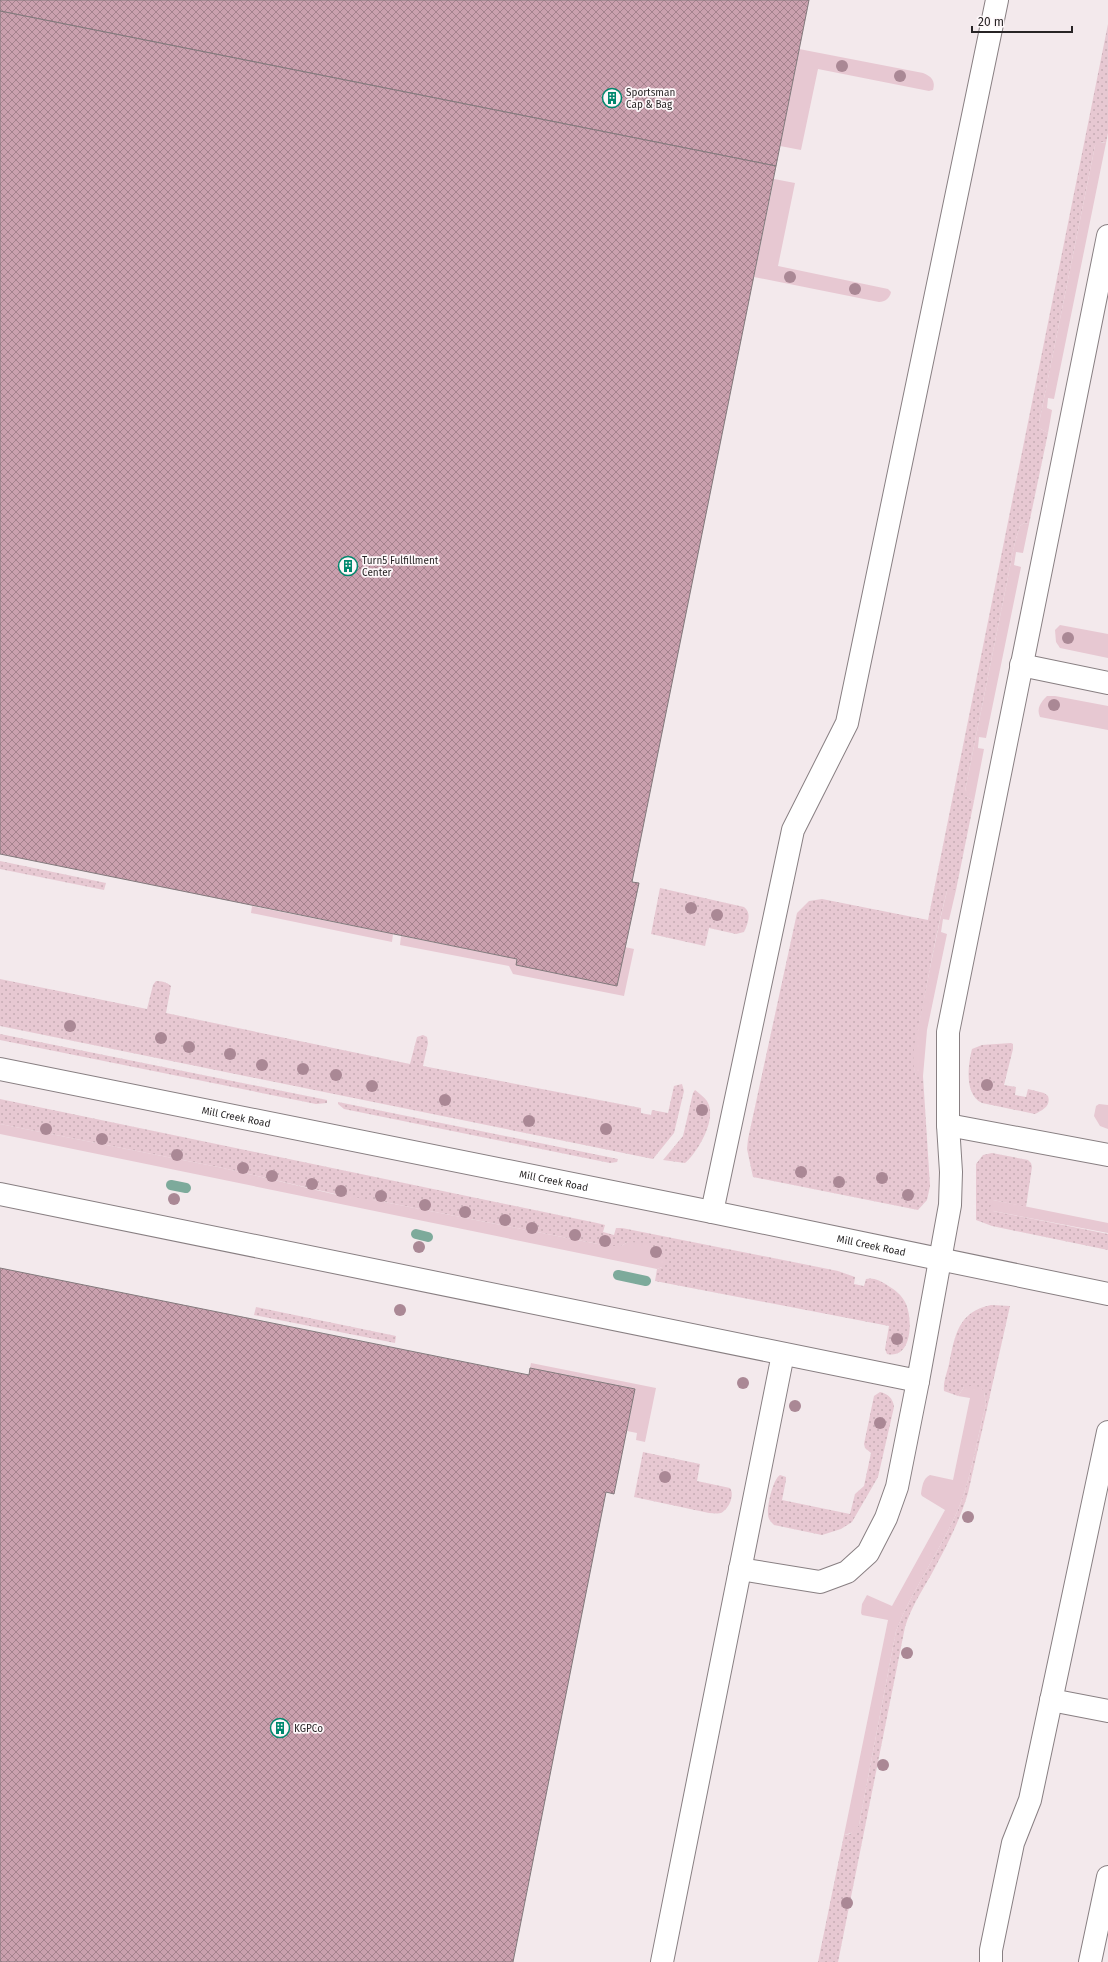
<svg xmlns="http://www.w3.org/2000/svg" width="1108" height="1962" font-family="'Fira Sans',sans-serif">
  <defs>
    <pattern id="grass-dots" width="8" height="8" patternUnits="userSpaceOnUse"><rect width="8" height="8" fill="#e7c8d2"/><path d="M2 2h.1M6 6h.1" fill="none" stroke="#c6acb4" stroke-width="1.8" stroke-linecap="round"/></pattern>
    <pattern id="building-cross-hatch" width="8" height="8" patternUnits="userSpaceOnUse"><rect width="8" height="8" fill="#caa0ae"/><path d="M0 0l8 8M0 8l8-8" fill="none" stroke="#a4828d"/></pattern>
  </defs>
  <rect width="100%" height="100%" fill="#f3e9ec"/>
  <g fill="url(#grass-dots)">
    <path d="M1108,24v109l-2,10 -4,-1 -7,4 -56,277v5l9,5 -19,91 -5,-1 -4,3 -5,16 -50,249v5l9,5 -18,89 -9,1c-10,38 -17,76 -24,115 -4,19 -13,51 -7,70h7l7,110 -3,14 -9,10 -165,-33 -6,-28 1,-10 49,-226 12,-12 13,-2 106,21z"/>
    <polygon points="0,861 106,883 104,890 0,869"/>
    <path d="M660,888l84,19c8,6 4,17 0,25l-8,2 -27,-6 -4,18 -54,-12z"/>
    <path d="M0,979l147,30 6,-24 3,-4c5,0 11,1 15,5l-5,27 244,51 7,-27 6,-2 4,2 1,6 -5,23 218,42v5l10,2 1,-5 16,3 6,-27 8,-2 2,7 -10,42 -21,26 -653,-133z"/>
    <polygon points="0,1034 327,1100 327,1103 316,1104 0,1040"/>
    <path d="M1011,1043l2,1v5l-9,36 12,2 -1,8 11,2 2,-8 16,4 4,3c3,10 -5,14 -13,18l-53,-11c-18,-8 -14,-38 -10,-54l10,-4z"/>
    <path d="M695,1090c4,3 9,7 12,11 11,17 -9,51 -22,62l-22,-3 20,-24 10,-43z"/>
    <path d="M0,1099l597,124 8,2 -2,7 11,3 2,-7h6l216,43 17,6 -1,7 10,2 2,-7c7,-2 15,2 21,6 8,5 15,10 19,19 7,16 6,56 -19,50l-2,-5 4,-23 -234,-45 2,-12 5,-2 -34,-25 -7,4h-13l-229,-45 -22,-2 -134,-31 -223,-44z"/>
    <polygon points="338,1102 618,1159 617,1162 610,1163 344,1109 338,1104"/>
    <polygon points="992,1153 1028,1160 1031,1163 1032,1167 1026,1207 993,1200 993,1211 1108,1234 1108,1250 992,1226 976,1220 976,1164 983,1155"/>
    <path d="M991,1305l19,1 -42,187c-8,28 -23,56 -37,82 -10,17 -20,33 -26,52l-67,335h-20l26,-127 6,-1 9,-9 37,-194c16,-41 43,-78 61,-119 14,-31 20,-74 29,-108l-2,-12 -20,-5 -6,9 -14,-5c-1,-9 3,-18 5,-27 6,-29 9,-52 42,-59z"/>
    <polygon points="256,1307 396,1336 395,1343 254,1315"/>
    <path d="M880,1392c8,2 13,6 14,15l-16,70 -26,45 -11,7 -19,6 -48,-10c-3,-3 -6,-6 -6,-11 -1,-8 5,-35 12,-39l6,2v3l-4,20 68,14 5,-20 9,-8 7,-33 -6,-5 -1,-4 10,-48z"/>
    <path d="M643,1452l57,12 -3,17 33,7c5,7 -1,21 -9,25 -3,1 -8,0 -12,0l-75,-16z"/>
  </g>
  <g fill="#e7c8d2">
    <path d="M799,49l124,24c8,3 13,8 10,17l-4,1 -111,-22 -17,81 -21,-4z"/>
    <polygon points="1098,142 1106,143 1054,399 1048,398 1047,408 1052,410 1048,433 1039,428 1039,423 1095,146"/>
    <path d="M774,179l21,4 -17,83 110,23 3,3c-1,6 -6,10 -12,10l-125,-25z"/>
    <polygon points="1024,523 1029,524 1023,553 1016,552 1014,565 1021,567 986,738 979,737 978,748 984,749 974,801 965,796 965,791 1015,542 1020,526"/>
    <polygon points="1060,625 1108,634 1108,658 1060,648 1056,642 1055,630"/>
    <path d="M1047,696h8l53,10v24l-68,-13c-4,-9 1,-15 7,-21z"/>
    <path d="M950,889l6,1 -7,30 -6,-1 -2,13 6,2 -20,96 -4,46 -4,1 -3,-1c-7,-20 2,-47 6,-67 8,-40 15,-79 25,-118z"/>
    <polygon points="252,906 393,934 392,942 251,913"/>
    <polygon points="401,936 517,959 516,965 617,986 625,947 634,949 624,996 513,974 509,966 400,945"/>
    <polygon points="1099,1104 1108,1105 1108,1129 1100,1126 1094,1116 1096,1106"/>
    <polygon points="0,1124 223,1168 333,1194 379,1201 608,1246 621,1246 628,1242 647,1243 662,1253 664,1259 662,1267 657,1269 0,1134"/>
    <polygon points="993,1200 1108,1223 1108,1233 993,1211 990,1207"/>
    <polygon points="531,1363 656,1388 645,1442 636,1440 637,1433 627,1431 635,1389 530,1368"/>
    <path d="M971,1386l10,1 3,5 2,12c-9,34 -15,77 -29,108 -18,41 -45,78 -61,119l-37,194 -5,7 -10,3 44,-215 -26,-5 -1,-2 1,-9 5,-9 25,11 53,-96 -23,-14 -1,-2c1,-7 2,-16 9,-19l23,5 17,-82 -12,-2 6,-9z"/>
  </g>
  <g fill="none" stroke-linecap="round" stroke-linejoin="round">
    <g stroke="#7daa9b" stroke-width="10">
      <polyline points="171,1185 186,1188"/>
      <polyline points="416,1234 428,1237"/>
      <polyline points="618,1275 646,1281"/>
    </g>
  </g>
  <g fill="url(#building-cross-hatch)" stroke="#82797c">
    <polygon points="0,0 809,0 776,166 0,11"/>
    <polygon points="0,11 776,166 632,882 639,883 617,986 516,965 517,959 0,854"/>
    <polygon points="0,1268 529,1375 530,1368 635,1389 614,1494 606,1492 513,1962 0,1962"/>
  </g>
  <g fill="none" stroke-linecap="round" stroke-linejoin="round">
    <g stroke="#887f82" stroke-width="24">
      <g id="minor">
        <polyline points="1021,665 1108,683"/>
        <path id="s1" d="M0,1069l712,143 396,82"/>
        <polyline points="948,1125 1108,1155"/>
        <polyline points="0,1194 918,1381 950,1205 951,1172 948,1125 948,1032 1108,236"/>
        <polyline points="712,1212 793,830 847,723 997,0"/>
        <polyline points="740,1569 820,1582 847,1572 868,1553 886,1518 897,1487 918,1381"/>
        <polyline points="1051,1700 1108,1711"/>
        <polyline points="662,1962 783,1354"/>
        <polyline points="991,1962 991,1950 1013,1843 1030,1800 1108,1432"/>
        <polyline points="1090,1962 1108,1877"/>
      </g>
    </g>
    <use href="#minor" stroke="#fff" stroke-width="22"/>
  </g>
  <g fill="#aa8895">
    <circle cx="842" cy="66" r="6"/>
    <circle cx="900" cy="76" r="6"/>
    <circle cx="790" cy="277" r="6"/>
    <circle cx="855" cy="289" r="6"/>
    <circle cx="1068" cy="638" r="6"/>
    <circle cx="1054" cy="705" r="6"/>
    <circle cx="691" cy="908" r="6"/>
    <circle cx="717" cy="915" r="6"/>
    <circle cx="70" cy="1026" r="6"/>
    <circle cx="161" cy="1038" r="6"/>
    <circle cx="189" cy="1047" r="6"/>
    <circle cx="230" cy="1054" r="6"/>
    <circle cx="262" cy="1065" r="6"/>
    <circle cx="303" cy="1069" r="6"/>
    <circle cx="336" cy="1075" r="6"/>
    <circle cx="987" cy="1085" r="6"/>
    <circle cx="372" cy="1086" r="6"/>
    <circle cx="445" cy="1100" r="6"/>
    <circle cx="702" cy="1110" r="6"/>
    <circle cx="529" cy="1121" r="6"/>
    <circle cx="46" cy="1129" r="6"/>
    <circle cx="606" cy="1129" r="6"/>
    <circle cx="102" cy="1139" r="6"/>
    <circle cx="177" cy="1155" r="6"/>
    <circle cx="243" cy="1168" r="6"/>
    <circle cx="801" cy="1172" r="6"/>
    <circle cx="272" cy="1176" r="6"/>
    <circle cx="882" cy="1178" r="6"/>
    <circle cx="839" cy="1182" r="6"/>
    <circle cx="312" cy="1184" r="6"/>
    <circle cx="341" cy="1191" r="6"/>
    <circle cx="908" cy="1195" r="6"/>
    <circle cx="381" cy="1196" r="6"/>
    <circle cx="174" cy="1199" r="6"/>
    <circle cx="425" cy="1205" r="6"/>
    <circle cx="465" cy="1212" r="6"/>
    <circle cx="505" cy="1220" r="6"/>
    <circle cx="532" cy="1228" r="6"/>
    <circle cx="575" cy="1235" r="6"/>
    <circle cx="605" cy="1241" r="6"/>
    <circle cx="419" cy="1247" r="6"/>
    <circle cx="656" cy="1252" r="6"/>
    <circle cx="400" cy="1310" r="6"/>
    <circle cx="897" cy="1339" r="6"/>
    <circle cx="743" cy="1383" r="6"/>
    <circle cx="795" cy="1406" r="6"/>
    <circle cx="880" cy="1423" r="6"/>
    <circle cx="665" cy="1477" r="6"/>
    <circle cx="968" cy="1517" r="6"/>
    <circle cx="907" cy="1653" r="6"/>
    <circle cx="883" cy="1765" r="6"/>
    <circle cx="847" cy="1903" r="6"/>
  </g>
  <defs>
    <g id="building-ring" transform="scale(1)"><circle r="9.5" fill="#fef8fa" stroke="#00886e" stroke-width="1.5"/><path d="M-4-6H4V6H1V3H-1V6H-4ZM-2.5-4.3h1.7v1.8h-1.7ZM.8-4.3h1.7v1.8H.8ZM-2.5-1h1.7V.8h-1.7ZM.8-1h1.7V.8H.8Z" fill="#00886e"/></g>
  </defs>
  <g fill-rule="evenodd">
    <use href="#building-ring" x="612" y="98"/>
    <use href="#building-ring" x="348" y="566"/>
    <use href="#building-ring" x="280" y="1728"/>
  </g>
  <g text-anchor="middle" stroke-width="3.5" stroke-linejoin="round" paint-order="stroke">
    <g font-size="10" fill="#272425" stroke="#fef8fa" text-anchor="start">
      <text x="626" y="96">Sportsman<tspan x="626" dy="12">Cap &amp; Bag</tspan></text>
      <text x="362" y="564">Turn5 Fulfillment<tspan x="362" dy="12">Center</tspan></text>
      <text x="294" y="1732">KGPCo</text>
    </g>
    <g font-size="10" fill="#272425" stroke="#fef8fa">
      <text dy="4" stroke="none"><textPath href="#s1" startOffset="241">Mill Creek Road</textPath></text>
      <text dy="4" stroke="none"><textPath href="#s1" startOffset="565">Mill Creek Road</textPath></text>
      <text dy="4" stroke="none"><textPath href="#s1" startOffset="889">Mill Creek Road</textPath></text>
    </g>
  </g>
  <path d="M972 26v6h100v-6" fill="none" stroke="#272425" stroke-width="2"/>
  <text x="978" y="26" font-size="12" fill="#272425" stroke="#fef8fa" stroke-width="3" paint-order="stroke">20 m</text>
</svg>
